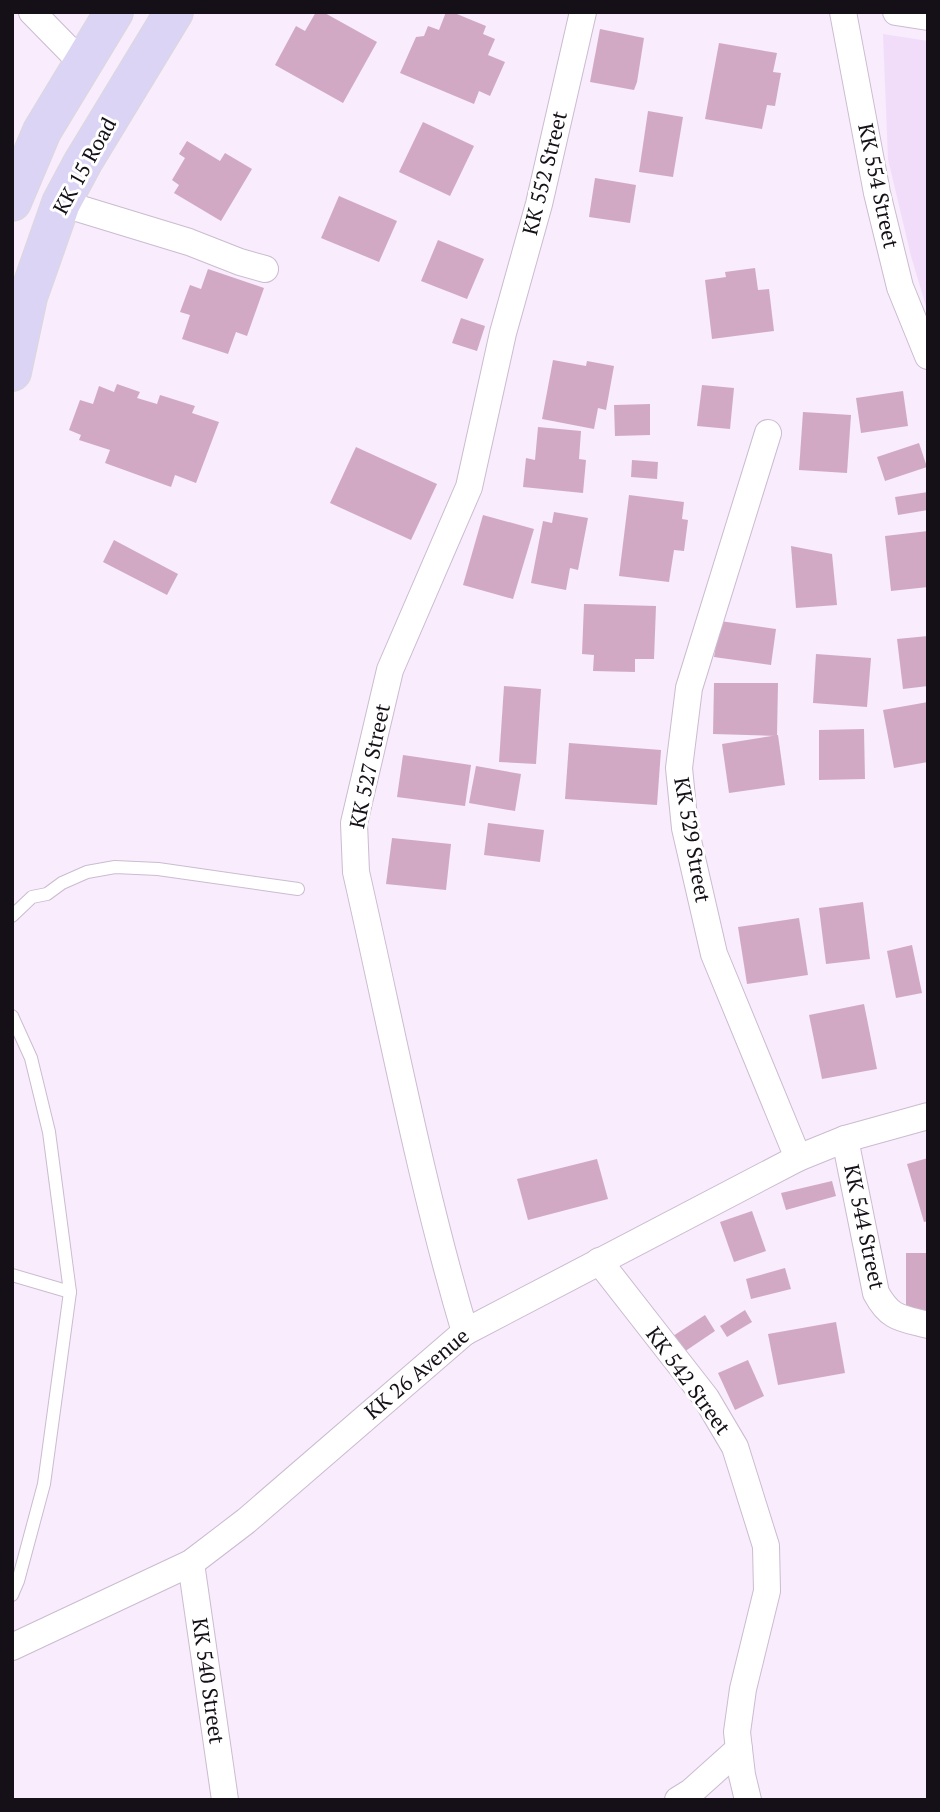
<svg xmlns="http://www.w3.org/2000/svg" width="940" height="1812" font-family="'PT Serif',serif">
  <rect width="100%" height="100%" fill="#f8ecfd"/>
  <polygon fill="#f1ddf9" points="883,34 928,41 928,313 911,256 888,159"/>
  <g fill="#d2a9c5">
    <polygon points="316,12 323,12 377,42 343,103 275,65 296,26 305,31"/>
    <polygon points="446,12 452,12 486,26 483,34 495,39 488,55 505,62 490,96 479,91 474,104 400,73 416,37 424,36 428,26 439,30"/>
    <polygon points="600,29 644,38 637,82 634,90 590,82"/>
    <polygon points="719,43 777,53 773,72 781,73 775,106 767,105 762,129 705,119"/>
    <polygon points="648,111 683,117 673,177 639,172"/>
    <polygon points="423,122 474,146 450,196 399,172"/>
    <polygon points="187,141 220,161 225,153 252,169 221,221 174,193 179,185 172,180 185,158 179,154"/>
    <polygon points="595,178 636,185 630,223 589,217"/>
    <polygon points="339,196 397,221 379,262 321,238"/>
    <polygon points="438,240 484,259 467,299 421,281"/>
    <polygon points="755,268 758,290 769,289 774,331 712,339 705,280 726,277 725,272"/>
    <polygon points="208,269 264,288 247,336 236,332 228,354 182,339 190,315 180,312 190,285 201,289"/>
    <polygon points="461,318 485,326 477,351 452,343"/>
    <polygon points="553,360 586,366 587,361 614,366 606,410 598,408 594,429 542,419"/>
    <polygon points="117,384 140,392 137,398 157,404 160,395 195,406 192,413 219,422 196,483 175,475 171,487 105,463 110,450 79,440 81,435 69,430 80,400 93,404 99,386 114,392"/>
    <polygon points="702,385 734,388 730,429 697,426"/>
    <polygon points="903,391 908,426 861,433 856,398"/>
    <polygon points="650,404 650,435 615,436 614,405"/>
    <polygon points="803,412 851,415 847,473 799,470"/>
    <polygon points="538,427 581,431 579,459 586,460 583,493 523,487 526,458 535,460"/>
    <polygon points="919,443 927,467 885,481 877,457"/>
    <polygon points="356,447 437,484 411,540 330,503"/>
    <polygon points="632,460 658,462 657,479 631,477"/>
    <polygon points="928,492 928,510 898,515 895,497"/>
    <polygon points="629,495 684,502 682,519 688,520 684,551 674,550 669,582 619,576"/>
    <polygon points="554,512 588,518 578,570 570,568 566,590 531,583 543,521 552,523"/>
    <polygon points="483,515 534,529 513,599 463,585"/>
    <polygon points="928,531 928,587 891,591 885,536"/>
    <polygon points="114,540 178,574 167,595 103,562"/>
    <polygon points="791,546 832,554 837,605 796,608"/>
    <polygon points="584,604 656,606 654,659 635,659 635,672 593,671 594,655 582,654"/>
    <polygon points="720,621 776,629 771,665 714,657"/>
    <polygon points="928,636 928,686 903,689 897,639"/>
    <polygon points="816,654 871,658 867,707 813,703"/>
    <polygon points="714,683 778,683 777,736 713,734"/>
    <polygon points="504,686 541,689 536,764 499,762"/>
    <polygon points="928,702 928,762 894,768 883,710"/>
    <polygon points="864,729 865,779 819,780 819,730"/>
    <polygon points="778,735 785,785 729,793 722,744"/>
    <polygon points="569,743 661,750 657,805 565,799"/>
    <polygon points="403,755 471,765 465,806 397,797"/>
    <polygon points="476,766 521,774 515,811 469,803"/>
    <polygon points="488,823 544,830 540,862 484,855"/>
    <polygon points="392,838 451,844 446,890 386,884"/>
    <polygon points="863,902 870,959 826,964 819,908"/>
    <polygon points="799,918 808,975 747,984 738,927"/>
    <polygon points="912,945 922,993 896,998 887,951"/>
    <polygon points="864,1004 877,1069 822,1079 809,1015"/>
    <polygon points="928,1158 928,1221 924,1222 907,1164"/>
    <polygon points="597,1159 608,1199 528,1220 517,1179"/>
    <polygon points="832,1181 836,1196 786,1210 781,1193"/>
    <polygon points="752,1211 766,1251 734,1262 720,1222"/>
    <rect x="906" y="1253" width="22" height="62"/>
    <polygon points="785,1268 791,1289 751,1299 746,1279"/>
    <polygon points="745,1310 752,1322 727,1337 720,1326"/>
    <polygon points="705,1315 715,1331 681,1354 670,1338"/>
    <polygon points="836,1322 845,1373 778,1385 768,1334"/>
    <polygon points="748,1360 764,1396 735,1410 718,1373"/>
  </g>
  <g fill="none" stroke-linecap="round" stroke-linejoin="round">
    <g stroke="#cbbcd0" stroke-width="14">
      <g id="service">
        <polyline points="12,916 32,897 47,894 62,883 87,872 115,867 158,869 298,889"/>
        <polyline points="12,1016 31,1058 49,1132 70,1292 44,1484 18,1581 12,1595"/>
        <polyline points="12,1275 70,1292"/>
      </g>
    </g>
    <g stroke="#cbbcd0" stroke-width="28">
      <g id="minor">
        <polyline points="32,12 82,63"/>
        <polyline points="843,12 877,193 900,287 928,356"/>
        <polyline points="896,12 928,17"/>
        <polyline points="61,203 189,242 240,262 265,269"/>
        <polyline points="768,433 689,688 679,768 685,828 714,954 798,1158"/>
        <path d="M845,1139l31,154c14,26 25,25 52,32"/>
        <polyline points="599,1261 706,1398 735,1447 766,1546 767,1591 743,1689 737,1732 742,1775 748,1800"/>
        <path d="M465,1332c-45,-151 -74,-307 -109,-460l-2,-49 36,-153 79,-183 34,-154 36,-129 44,-192"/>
        <polyline points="191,1563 225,1800"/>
        <polyline points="12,1647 191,1563 246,1521 465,1332 798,1158 845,1139 928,1116"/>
        <polyline points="678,1800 691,1792 739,1749"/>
      </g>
    </g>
    <g stroke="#dad9da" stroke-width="40">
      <g id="trunk">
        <polyline points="12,202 42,131 114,12"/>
        <polyline points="12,372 28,297 61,203 83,162 174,12"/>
      </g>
    </g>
    <use href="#service" stroke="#fff" stroke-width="12"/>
    <use href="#minor" stroke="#fff" stroke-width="26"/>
    <use href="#trunk" stroke="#dcd4f4" stroke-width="38"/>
  </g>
  <g text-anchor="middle" stroke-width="6" stroke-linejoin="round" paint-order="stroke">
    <g font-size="21" fill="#151017" stroke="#fff">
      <text transform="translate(85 166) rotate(-61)" y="7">KK 15 Road</text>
      <text transform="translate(545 173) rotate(-76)" y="7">KK 552 Street</text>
      <text transform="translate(878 186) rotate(78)" y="7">KK 554 Street</text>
      <text transform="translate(370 766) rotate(-78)" y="7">KK 527 Street</text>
      <text transform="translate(692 840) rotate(80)" y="7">KK 529 Street</text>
      <text transform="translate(864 1227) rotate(78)" y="7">KK 544 Street</text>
      <text transform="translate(417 1374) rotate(-40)" y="7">KK 26 Avenue</text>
      <text transform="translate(688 1381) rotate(54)" y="7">KK 542 Street</text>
      <text transform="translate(208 1681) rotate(82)" y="7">KK 540 Street</text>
    </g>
  </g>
  <rect width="940" height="1812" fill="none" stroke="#151017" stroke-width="28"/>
</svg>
